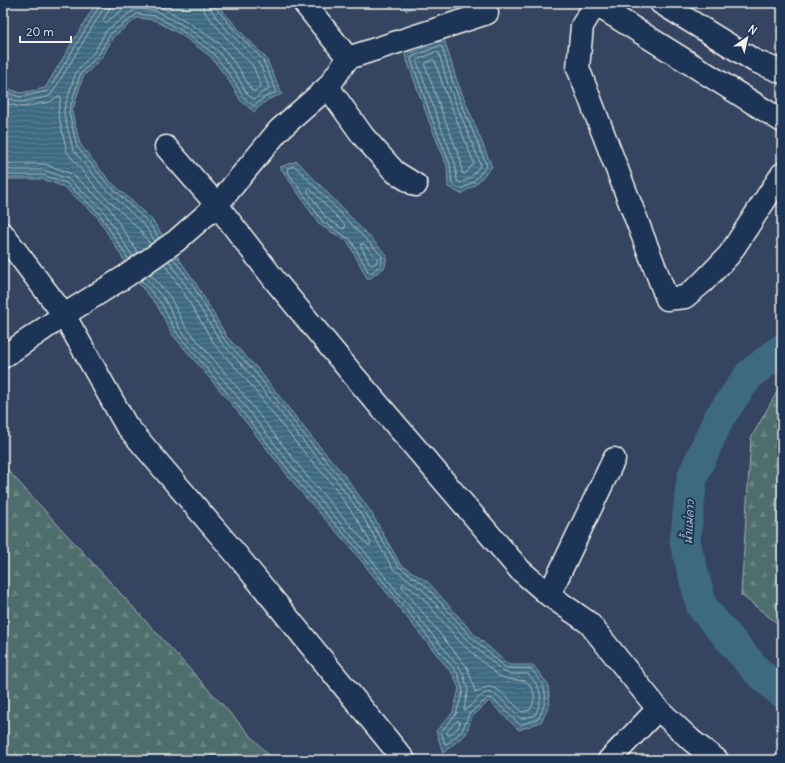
<svg xmlns="http://www.w3.org/2000/svg" width="785" height="763" font-family="Delius,'Playpen Sans Thai',sans-serif">
  <defs>
    <pattern id="forest-firs" width="22" height="20" patternUnits="userSpaceOnUse"><rect width="22" height="20" fill="#4e6e6d"/><path d="M5 1l3.5 6h-7zM16 11l3.5 6h-7z" fill="#688382"/></pattern>
    <pattern id="water-rules" width="6" height="5" patternUnits="userSpaceOnUse"><rect width="6" height="5" fill="#3d6981"/><path d="M0 2.5h6" fill="none" stroke="#5a7f93"/></pattern>
  </defs>
  <rect width="100%" height="100%" fill="#344461"/>
  <filter id="ink" filterUnits="userSpaceOnUse"><feTurbulence type="fractalNoise" baseFrequency=".025" numOctaves="2"/><feDisplacementMap in="SourceGraphic" scale="8" xChannelSelector="R" yChannelSelector="G"/><feConvolveMatrix kernelMatrix="1 2 1 2 8 2 1 2 1" color-interpolation-filters="sRGB"/></filter>
  <g filter="url(#ink)">
    <g fill="url(#forest-firs)" stroke="#a1b0aa">
      <polygon points="782,383 782,627 741,595 751,438"/>
      <polygon points="3,465 273,760 3,760"/>
    </g>
    <g fill="url(#water-rules)" stroke="#869faa">
      <polygon points="96,3 216,3 242,33 266,58 282,94 267,100 254,112 241,101 228,79 210,56 180,34 154,20 137,18 113,37 103,56 83,77 72,112 80,144 108,179 152,220 195,282 227,337 258,369 309,434 345,476 371,512 400,564 429,583 473,633 509,665 533,665 548,684 550,704 541,722 519,730 489,701 472,717 466,734 443,753 436,731 453,712 459,689 454,676 350,547 299,490 230,402 172,334 157,305 139,284 96,215 64,187 42,179 8,179 3,176 3,87 21,93 45,88"/>
      <polygon points="402,3 420,3 406,11"/>
      <polygon points="444,39 457,81 492,167 475,185 461,194 448,187 447,166 429,121 405,55"/>
      <polygon points="297,161 387,255 385,267 368,280 348,242 320,225 280,167"/>
    </g>
    <g fill="none" stroke-linecap="round" stroke-linejoin="round">
      <g stroke="#abbbbf" stroke-width="1">
        <polyline points="110,3 109,10 103,20 105,23 129,5 134,3"/>
        <polyline points="142,3 161,7 188,22 220,44 240,70 252,91 255,91 261,85 253,66 231,43 206,14 203,8 203,3"/>
        <polygon points="439,46 442,47 453,83 487,166 473,182 461,189 452,184 450,164 432,119 411,59 412,57"/>
        <polygon points="436,52 439,53 448,84 481,165 470,178 461,183 457,181 455,163 437,117 417,62 418,60"/>
        <polygon points="433,60 435,61 443,86 474,163 465,174 462,173 461,161 443,115 425,65 426,63"/>
        <polyline points="3,92 21,97 48,91 99,7 99,3"/>
        <polyline points="3,97 21,102 47,97 51,95 103,9 104,3"/>
        <polyline points="3,103 23,107 50,102 58,96 61,96 58,113 67,152 97,189 140,230 150,244"/>
        <polyline points="3,162 12,164 45,164 72,174 108,206 138,253"/>
        <polygon points="295,166 382,256 381,265 371,273 369,273 351,240 323,222 287,171 288,168"/>
        <polyline points="3,168 11,170 44,170 68,179 103,210 133,257"/>
        <polyline points="3,173 10,175 43,175 66,183 99,213 129,260"/>
        <polygon points="310,189 345,225 345,228 343,229 326,218 308,192 308,190"/>
        <polyline points="159,238 149,223 106,182 77,147 69,112 80,75 99,54 110,34 137,14 156,16 182,31 213,53 231,76 244,98 253,106 255,105 265,97 275,93 276,90 263,60 239,35 215,7 214,3"/>
        <path d="M155,241l-10,-15 -43,-41 -29,-35 -9,-36v-5l12,-37 19,-21 11,-20 26,-20 6,-2 18,2 30,16 31,23 19,24 12,21 5,4h2l8,-7 5,-2 1,-2c-3,-8 -6,-19 -11,-26 -10,-12 -49,-46 -49,-59"/>
        <polygon points="361,244 364,244 377,258 377,262 373,265 370,264 361,246"/>
        <polyline points="150,274 170,297 185,326 242,393 310,480 368,545 370,545 371,543 358,521 333,485 297,444 246,379 215,345 182,290 164,264"/>
        <path d="M145,277l20,23 15,29 57,67 69,88 50,57 106,130 6,18 -4,21h2c6,-5 13,-14 20,-17 10,-3 28,19 35,26l14,-4c9,-18 7,-26 -7,-41h-19l-6,-3 -36,-31 -44,-50 -30,-21 -30,-52 -25,-35 -36,-42 -51,-65 -30,-33 -34,-55 -18,-26"/>
        <path d="M141,280l20,23 15,29 57,68 69,87 51,57 105,130 5,17 -7,23 -15,18 4,12h2l15,-13 7,-17 19,-16 5,1 27,26 18,-6c12,-22 9,-32 -7,-50l-25,-1 -36,-32 -44,-50 -28,-20 -31,-51 -25,-36 -36,-42 -51,-65 -31,-33 -32,-55 -19,-26"/>
        <path d="M403,584l16,10 43,50 37,32 8,3 19,2c9,10 11,16 4,29l-8,2c-8,-7 -22,-25 -33,-25 -5,0 -9,5 -14,5l-2,-8 -6,-17 -65,-80z"/>
        <polygon points="457,721 459,721 460,722 458,728 450,735 448,735 447,732"/>
      </g>
      <polyline stroke="#3d6981" stroke-width="31" points="782,349 749,375 719,418 692,478 685,542 702,607 756,670 782,693"/>
      <g stroke="#f4f1e8" stroke-width="25">
        <g id="minor">
          <polyline points="304,3 348,58"/>
          <polyline points="596,3 582,26 578,68 667,299 685,297 703,282 729,255 782,174"/>
          <polyline points="661,3 755,61 782,72"/>
          <polyline points="595,4 782,121"/>
          <polyline points="328,87 363,136 395,172 416,185"/>
          <polyline points="166,147 217,205 277,283 354,376 520,570 549,595 589,623 658,709 692,741 717,760"/>
          <polyline points="3,234 64,315 126,425 236,554 404,760"/>
          <polyline points="3,357 64,315 126,276 176,241 217,205 279,130 328,87 348,58 487,13"/>
          <polyline points="549,595 614,459"/>
          <polyline points="609,760 658,709"/>
        </g>
      </g>
      <use href="#minor" stroke="#1d3557" stroke-width="22"/>
    </g>
  </g>
  <g text-anchor="middle" stroke-width="4" stroke-linejoin="round" paint-order="stroke">
    <g font-size="11" font-style="italic" fill="#b4c1c4" stroke="#1d3557">
      <text transform="translate(689 522) rotate(-87)" y="4">น้ำแม่คาว</text>
    </g>
  </g>
  <rect width="785" height="763" fill="none" stroke="#1d3557" stroke-width="16"/>
  <rect x="8" y="8" width="769" height="747" fill="none" stroke="#f4f1e8" stroke-width="1.5" filter="url(#ink)"/>
  <g transform="translate(747 38) rotate(34)" stroke="#1d3557" stroke-width="3" paint-order="stroke">
  <path d="M0-3L7 15L0 10L-7 15Z" fill="#f4f1e8"/>
  <text y="-6" font-size="11" font-weight="bold" text-anchor="middle" fill="#f4f1e8">N</text>
  </g>
  <path d="M20 36v6h51v-6" fill="none" stroke="#f4f1e8" stroke-width="2"/>
  <text x="26" y="36" font-size="12" fill="#f4f1e8" stroke="#1d3557" stroke-width="3" paint-order="stroke">20 m</text>
</svg>
